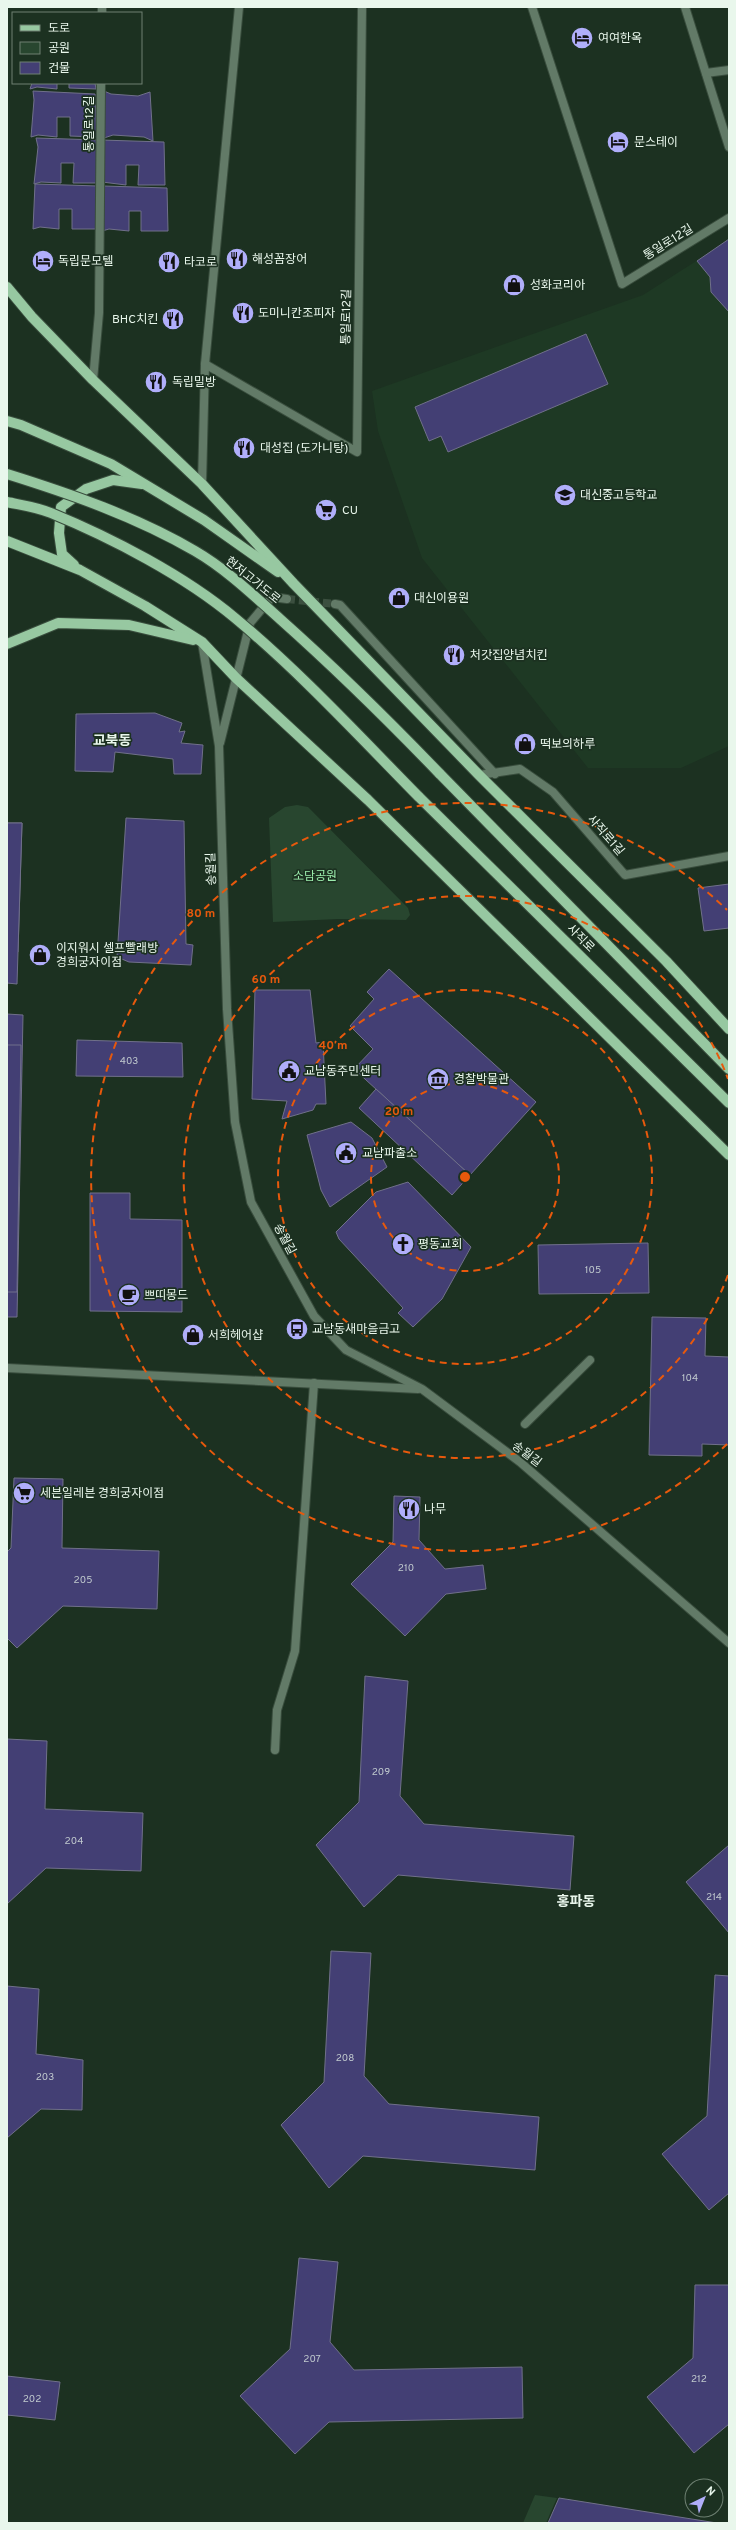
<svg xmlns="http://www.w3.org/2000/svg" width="736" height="2530" font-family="Overpass,'Noto Sans KR',sans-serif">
  <rect width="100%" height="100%" fill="#1c3121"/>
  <polygon fill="#1e3924" points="729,240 729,746 681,768 588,768 422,558 378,431 372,391 643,295"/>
  <g fill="#28462f">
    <polygon points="297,805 308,807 408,908 410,915 406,920 338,919 273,922 269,818 285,807"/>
    <polygon points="535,2495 557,2498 546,2523 523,2523"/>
  </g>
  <g fill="#433f74" stroke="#70708a">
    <polygon points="32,83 57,83 57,89 37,87 30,89"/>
    <polygon points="69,83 95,83 96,89 69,88"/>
    <polygon points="33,91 95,94 97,137 70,136 70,117 57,117 57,137 38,135 31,137 34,100"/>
    <polygon points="104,91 111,94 138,96 150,92 153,141 144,137 113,135 104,138"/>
    <polygon points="36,138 99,140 100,183 73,183 74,163 61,163 61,183 41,182 34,184 38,147"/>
    <polygon points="101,140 164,142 165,185 138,185 139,165 126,165 126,185 102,182"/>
    <polygon points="35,184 98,186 99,229 72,229 72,209 59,209 59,229 40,227 33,229"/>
    <polygon points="104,186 167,188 168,231 141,231 141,211 129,211 129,231 109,229 102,231"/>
    <polygon points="729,239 729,312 711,292 710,277 697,261"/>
    <polygon points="586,334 608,384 448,452 441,436 429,441 415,407"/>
    <polygon points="155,713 182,723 179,732 185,731 181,743 203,745 201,774 174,774 173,759 115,752 113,772 75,771 76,714"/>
    <polygon points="126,818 184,821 186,944 193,945 191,965 129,962 117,957"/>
    <polygon points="7,823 22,823 18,952 7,952"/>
    <polygon points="7,823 22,823 17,984 7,983"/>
    <polygon points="729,884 729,928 704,931 698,888"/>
    <polygon points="389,969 536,1102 470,1175 354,1069 373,1049 350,1026 374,999 367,992"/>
    <polygon points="255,990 310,990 316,1043 323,1042 326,1104 316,1104 313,1110 282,1119 287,1101 252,1099"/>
    <polygon points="7,1014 23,1015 17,1317 7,1317"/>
    <polygon points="77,1040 182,1043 183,1077 76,1076"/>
    <polygon points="7,1045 21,1045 17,1292 7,1292"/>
    <polygon points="376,1089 470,1175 452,1195 359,1108"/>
    <polygon points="351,1122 372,1138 387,1167 330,1207 321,1190 307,1135"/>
    <polygon points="408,1182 471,1247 442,1299 413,1327 398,1313 403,1308 339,1239 336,1232 376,1192"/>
    <polygon points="90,1193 130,1193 130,1219 182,1220 182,1312 90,1311"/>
    <polygon points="648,1243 649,1293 539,1294 538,1245"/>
    <polygon points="652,1317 706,1318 705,1356 729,1357 729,1445 702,1444 702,1456 649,1455"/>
    <polygon points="14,1478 63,1479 62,1548 159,1551 157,1609 63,1606 17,1648 7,1638 7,1552 11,1548"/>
    <polygon points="394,1496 420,1497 419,1540 445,1569 483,1565 486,1589 446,1594 405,1636 351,1584 393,1542"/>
    <polygon points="365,1676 408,1681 400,1796 424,1824 574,1836 570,1890 398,1875 364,1907 316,1845 359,1802"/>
    <polygon points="7,1739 47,1741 45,1809 143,1813 141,1871 46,1868 7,1904"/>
    <polygon points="729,1845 729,1933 686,1882"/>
    <polygon points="331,1951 371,1953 364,2076 389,2104 539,2117 535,2170 363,2156 329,2188 281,2125 324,2082"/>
    <polygon points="715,1975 729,1976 729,2193 709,2210 662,2154 707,2116"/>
    <polygon points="7,1986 39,1989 36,2054 83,2060 82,2110 41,2109 7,2138"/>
    <polygon points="299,2258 338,2262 330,2342 354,2370 522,2367 523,2418 329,2422 295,2454 240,2396 290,2349"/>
    <polygon points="695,2285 729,2285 729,2424 694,2453 647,2397 693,2358"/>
    <polygon points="7,2376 60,2382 55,2420 7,2415"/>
    <polygon points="559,2498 717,2523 548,2523"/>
  </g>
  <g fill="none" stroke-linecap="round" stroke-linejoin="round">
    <polyline stroke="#3b4f3f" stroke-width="8" stroke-dasharray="8 4" stroke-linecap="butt" points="287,599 335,604"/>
    <g stroke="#394d3d" stroke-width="10">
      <polyline id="service" points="275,1750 277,1710 295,1651 314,1383"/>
    </g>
    <g stroke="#394d3d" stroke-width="10">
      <g id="minor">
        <polyline points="532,7 622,284 729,218"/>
        <polyline points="685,7 729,147"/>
        <polyline points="102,13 102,7"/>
        <polyline points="706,73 729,70"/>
        <polyline points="205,364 357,452 362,7"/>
        <polyline points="93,380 99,313 101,83"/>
        <polyline points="202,484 205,364 239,7"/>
        <polyline points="335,604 340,605 495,774"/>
        <polyline points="202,642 219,746 227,1009 235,1122 251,1202 314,1316 346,1350 422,1389 520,1462 729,1643"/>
        <polyline points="220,743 250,623 272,597 287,599"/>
        <polyline points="479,775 520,769 553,792 625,875 729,856"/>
        <polyline points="7,1368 418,1389"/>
        <polyline points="525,1424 590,1360"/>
      </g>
    </g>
    <g stroke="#394d3d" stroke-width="12">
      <g id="primary">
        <polyline points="7,287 32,317 93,380 202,484 294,584 479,775 666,961 729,1029"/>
        <polyline points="7,421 21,425 111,464 204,520 278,572"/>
        <polyline points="7,541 80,570 145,606 202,642 236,678 368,800 729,1155"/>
        <polyline points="74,565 62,554 59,533 61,507 86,489 113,480 142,484"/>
        <polyline points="7,644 58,623 129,625 193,640"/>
        <polyline points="439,773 729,1069"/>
        <polyline points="418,796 729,1103"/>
      </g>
    </g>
    <use href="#service" stroke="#627a67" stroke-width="8"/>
    <use href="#minor" stroke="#627a67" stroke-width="8"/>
    <use href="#primary" stroke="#97c8a1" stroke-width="10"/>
    <g stroke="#394d3d" stroke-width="12" stroke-linecap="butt">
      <g id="primary-bridge">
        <path d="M7,474c64,20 130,43 188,77 31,18 58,44 85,68 55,49 108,101 159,154"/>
        <path d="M7,502c14,3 30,5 44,11 61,25 134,63 184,105 65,54 123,117 183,178"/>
      </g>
    </g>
    <use href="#primary-bridge" stroke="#97c8a1" stroke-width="10"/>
  </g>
  <g fill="none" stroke="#e8590c" stroke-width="2" stroke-dasharray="7 5">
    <circle cx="465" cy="1177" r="94"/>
    <circle cx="465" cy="1177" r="187"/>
    <path d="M728 1275A281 281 0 1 1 728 1079"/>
    <path d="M727 1444A374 374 0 1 1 727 910"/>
  </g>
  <defs>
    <g id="hotel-disc" transform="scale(1.15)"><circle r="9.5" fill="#b0aefa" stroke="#1c3121"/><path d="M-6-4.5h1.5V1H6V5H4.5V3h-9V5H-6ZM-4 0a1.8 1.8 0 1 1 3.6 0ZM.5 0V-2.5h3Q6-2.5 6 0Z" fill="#111"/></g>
    <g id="restaurant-disc" transform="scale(1.15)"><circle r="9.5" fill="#b0aefa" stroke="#1c3121"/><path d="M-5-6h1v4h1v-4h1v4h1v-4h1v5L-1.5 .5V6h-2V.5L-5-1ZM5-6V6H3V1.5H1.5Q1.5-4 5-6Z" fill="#111"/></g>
    <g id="shop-disc" transform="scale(1.15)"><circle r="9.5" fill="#b0aefa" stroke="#1c3121"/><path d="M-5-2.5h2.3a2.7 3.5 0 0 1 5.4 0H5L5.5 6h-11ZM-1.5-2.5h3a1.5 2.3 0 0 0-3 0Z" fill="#111"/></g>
    <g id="school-disc" transform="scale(1.15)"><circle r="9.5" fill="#b0aefa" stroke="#1c3121"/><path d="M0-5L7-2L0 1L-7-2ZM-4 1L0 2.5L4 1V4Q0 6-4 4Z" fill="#111"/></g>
    <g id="supermarket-disc" transform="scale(1.15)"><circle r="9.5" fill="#b0aefa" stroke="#1c3121"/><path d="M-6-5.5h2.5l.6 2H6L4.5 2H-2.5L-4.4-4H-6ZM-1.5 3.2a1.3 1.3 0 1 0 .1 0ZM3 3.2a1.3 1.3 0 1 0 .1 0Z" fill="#111"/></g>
    <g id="civic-disc" transform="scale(1.15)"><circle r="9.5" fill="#b0aefa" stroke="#1c3121"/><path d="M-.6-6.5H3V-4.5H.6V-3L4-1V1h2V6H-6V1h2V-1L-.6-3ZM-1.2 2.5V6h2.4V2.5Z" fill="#111"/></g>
    <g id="museum-disc" transform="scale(1.15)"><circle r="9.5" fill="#b0aefa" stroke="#1c3121"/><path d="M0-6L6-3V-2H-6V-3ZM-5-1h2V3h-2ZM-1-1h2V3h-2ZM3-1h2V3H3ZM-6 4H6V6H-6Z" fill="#111"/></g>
    <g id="church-disc" transform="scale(1.15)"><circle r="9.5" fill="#b0aefa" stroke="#1c3121"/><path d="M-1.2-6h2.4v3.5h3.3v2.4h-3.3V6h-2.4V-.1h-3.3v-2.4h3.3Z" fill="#111"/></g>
    <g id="cafe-disc" transform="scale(1.15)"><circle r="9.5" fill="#b0aefa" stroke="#1c3121"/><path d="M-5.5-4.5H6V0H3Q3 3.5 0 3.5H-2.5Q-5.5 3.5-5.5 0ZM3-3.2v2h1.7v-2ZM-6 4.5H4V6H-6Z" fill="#111"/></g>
    <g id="bus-disc" transform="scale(1.15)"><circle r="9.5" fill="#b0aefa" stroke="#1c3121"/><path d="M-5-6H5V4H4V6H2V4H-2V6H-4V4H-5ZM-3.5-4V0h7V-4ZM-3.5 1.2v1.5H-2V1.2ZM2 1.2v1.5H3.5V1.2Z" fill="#111"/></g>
  </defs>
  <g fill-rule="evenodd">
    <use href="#hotel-disc" x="582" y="38"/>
    <use href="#hotel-disc" x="618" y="142"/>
    <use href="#restaurant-disc" x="237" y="259"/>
    <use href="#hotel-disc" x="43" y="261"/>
    <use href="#restaurant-disc" x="169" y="262"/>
    <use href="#shop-disc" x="514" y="285"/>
    <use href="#restaurant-disc" x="243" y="313"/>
    <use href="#restaurant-disc" x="173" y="319"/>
    <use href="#restaurant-disc" x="156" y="382"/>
    <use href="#restaurant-disc" x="244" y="448"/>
    <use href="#school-disc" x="565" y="495"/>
    <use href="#supermarket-disc" x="326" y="510"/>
    <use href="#shop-disc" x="399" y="598"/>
    <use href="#restaurant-disc" x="454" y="655"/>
    <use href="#shop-disc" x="525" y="744"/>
    <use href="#shop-disc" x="40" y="955"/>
    <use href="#civic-disc" x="289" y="1071"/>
    <use href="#museum-disc" x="438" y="1079"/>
    <use href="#civic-disc" x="346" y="1153"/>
    <use href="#church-disc" x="403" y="1244"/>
    <use href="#cafe-disc" x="129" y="1295"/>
    <use href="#bus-disc" x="297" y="1329"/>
    <use href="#shop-disc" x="193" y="1335"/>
    <use href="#supermarket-disc" x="24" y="1493"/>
    <use href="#restaurant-disc" x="409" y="1509"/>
  </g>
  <g text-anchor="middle" stroke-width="3.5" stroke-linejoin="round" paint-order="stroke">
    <g font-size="10" fill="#c0c9ce">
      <text x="129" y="1064">403</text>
      <text x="593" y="1273">105</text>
      <text x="690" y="1381">104</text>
      <text x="406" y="1571">210</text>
      <text x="83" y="1583">205</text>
      <text x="381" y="1775">209</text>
      <text x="74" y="1844">204</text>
      <text x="714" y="1900">214</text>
      <text x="345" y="2061">208</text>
      <text x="45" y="2080">203</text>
      <text x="312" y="2362">207</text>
      <text x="699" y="2382">212</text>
      <text x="32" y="2402">202</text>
    </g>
    <g font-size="12" fill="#e9f7ec" stroke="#1c3121" text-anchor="start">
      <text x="598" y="42">여여한옥</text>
      <text x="634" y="146">문스테이</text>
      <text x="252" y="263">해성꼼장어</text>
      <text x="58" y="265">독립문모텔</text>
      <text x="184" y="266">타코로</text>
      <text x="530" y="289">성화코리아</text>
      <text x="258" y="317">도미니칸조피자</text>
      <text x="158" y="323" text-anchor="end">BHC치킨</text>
      <text x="172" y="386">독립밀방</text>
      <text x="260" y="452">대성집 (도가니탕)</text>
      <text x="580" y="499">대신중고등학교</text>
      <text x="342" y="514">CU</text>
      <text x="414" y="602">대신이용원</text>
      <text x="470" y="659">처갓집양념치킨</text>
      <text x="540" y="748">떡보의하루</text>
      <text x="56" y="952">이지워시 셀프빨래방<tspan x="56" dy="14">경희궁자이점</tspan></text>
      <text x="304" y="1075">교남동주민센터</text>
      <text x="454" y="1083">경찰박물관</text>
      <text x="362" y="1157">교남파출소</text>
      <text x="418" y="1248">평동교회</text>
      <text x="144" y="1299">쁘띠몽드</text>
      <text x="312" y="1333">교남동새마을금고</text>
      <text x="208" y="1339">서희헤어샵</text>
      <text x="40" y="1497">세븐일레븐 경희궁자이점</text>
      <text x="424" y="1513">나무</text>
    </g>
    <g font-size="12" fill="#e9f7ec" stroke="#1c3121">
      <text transform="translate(89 124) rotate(-90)" y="4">통일로12길</text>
      <text transform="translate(668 242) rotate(-32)" y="4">통일로12길</text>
      <text transform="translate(346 317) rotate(-89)" y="4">통일로12길</text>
      <text transform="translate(253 580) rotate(39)" y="4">현저고가도로</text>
      <text transform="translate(606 835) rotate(49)" y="4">사직로1길</text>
      <text transform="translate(211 869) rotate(-92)" y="4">송월길</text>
      <text transform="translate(581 938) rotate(45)" y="4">사직로</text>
      <text transform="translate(285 1239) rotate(62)" y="4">송월길</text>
      <text transform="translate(527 1454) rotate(37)" y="4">송월길</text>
    </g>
    <g font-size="12" fill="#9becac" stroke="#1c3121">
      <text x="315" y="880">소담공원</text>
    </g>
    <g font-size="14" font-weight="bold" fill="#e9f7ec" stroke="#1c3121">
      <text x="112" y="745">교북동</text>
      <text x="576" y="1906">홍파동</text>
    </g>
  </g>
  <circle cx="465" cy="1177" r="6" fill="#e8590c" stroke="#1c3121" stroke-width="2"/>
  <g font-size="12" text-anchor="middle" font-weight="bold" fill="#e8590c" stroke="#1c3121" stroke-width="3.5" stroke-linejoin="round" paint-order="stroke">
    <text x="201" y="917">80 m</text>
    <text x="266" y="983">60 m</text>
    <text x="333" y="1049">40 m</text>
    <text x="399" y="1115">20 m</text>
  </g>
  <rect width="736" height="2530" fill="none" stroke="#e9f7ec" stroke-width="16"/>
  <rect x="12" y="12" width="130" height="72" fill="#1c3121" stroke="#6e8072"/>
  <rect x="20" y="25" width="20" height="6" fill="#97c8a1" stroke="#6e8072"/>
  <text x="48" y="32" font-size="12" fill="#e9f7ec">도로</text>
  <rect x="20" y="42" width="20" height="12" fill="#28462f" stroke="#6e8072"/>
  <text x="48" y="52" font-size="12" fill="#e9f7ec">공원</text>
  <rect x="20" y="62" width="20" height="12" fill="#433f74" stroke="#6e8072"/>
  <text x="48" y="72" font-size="12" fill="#e9f7ec">건물</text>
  <g transform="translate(704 2498) rotate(43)"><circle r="19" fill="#1c3121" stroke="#6e8072"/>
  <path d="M0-3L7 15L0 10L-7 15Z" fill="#b0aefa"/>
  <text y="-6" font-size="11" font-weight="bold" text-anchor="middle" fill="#e9f7ec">N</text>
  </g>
</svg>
